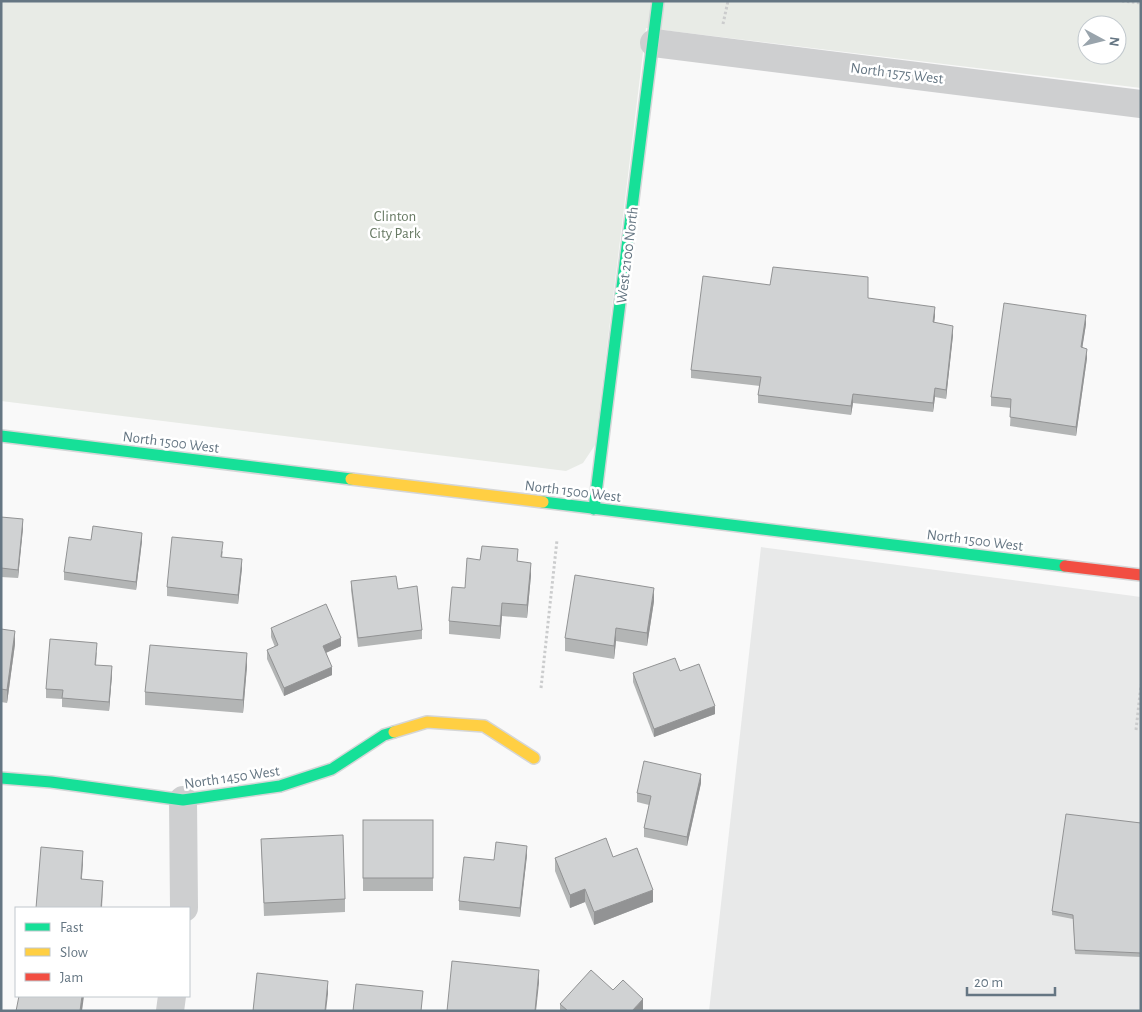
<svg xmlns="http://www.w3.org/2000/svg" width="1142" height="1012" font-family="'Alegreya Sans',sans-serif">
  <rect width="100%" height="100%" fill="#f9f9f9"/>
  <polygon fill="#e8e9e9" points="761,547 1141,597 1141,1011 709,1011"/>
  <path fill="#e8ebe6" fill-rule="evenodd" d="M1,1h1140v87l-495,-60 -51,417 -12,18 -17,8 -565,-70zM1087,25h30v30h-30z"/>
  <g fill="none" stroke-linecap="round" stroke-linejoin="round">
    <g stroke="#d5d6d7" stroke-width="14">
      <g id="fast">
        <polyline points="1,436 351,479"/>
        <polyline points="543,502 1065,566"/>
        <polyline points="594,509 658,1"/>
        <polyline points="1,778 51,782 183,800 280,786 332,769 384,735 394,732"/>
      </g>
    </g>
    <g stroke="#d5d6d7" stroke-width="14">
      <g id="slow">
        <polyline points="351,479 543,502"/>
        <polyline points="394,732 427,722 484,726 534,758"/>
      </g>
    </g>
    <g stroke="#d5d6d7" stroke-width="14">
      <polyline id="jam" points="1065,566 1141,575"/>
    </g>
    <g stroke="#cbcccd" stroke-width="3" stroke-dasharray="2.5 2.5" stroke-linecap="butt">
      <polyline points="1122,1 1141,3"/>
      <polyline points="723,24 728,1"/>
      <polyline points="541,688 557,540"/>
      <polyline points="1136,730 1141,685"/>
    </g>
    <g stroke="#cecfd0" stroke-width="28">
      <polyline points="654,43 1141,104"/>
      <polyline points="183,800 184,908"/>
      <polyline points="170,1011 172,996"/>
    </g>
    <use href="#fast" stroke="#16e098" stroke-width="11"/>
    <use href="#slow" stroke="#ffcf43" stroke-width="11"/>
    <use href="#jam" stroke="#f24e42" stroke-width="11"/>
  </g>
  <g fill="#b3b5b5">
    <polygon points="868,298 935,316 934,322 953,335 946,399 935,397 933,412 853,403 851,415 758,403 758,395 760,386 691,378 691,370"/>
    <polygon points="1086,324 1082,348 1087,358 1076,436 1010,426 1011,408 991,406 991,397"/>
    <polygon points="1,517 23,528 18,578 1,577"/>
    <polygon points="91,540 142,541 136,590 64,580 64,572"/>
    <polygon points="223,551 222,557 242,568 238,604 167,596 167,587"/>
    <polygon points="480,560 518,561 531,575 527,618 502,616 500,639 449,634 449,621 465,588"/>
    <polygon points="351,581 398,589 422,630 422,639 358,647 351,590"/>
    <polygon points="654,601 647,646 616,641 614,659 565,651 565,638"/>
    <polygon points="271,628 341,646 326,653 332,675 284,696 267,659 267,650 275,647 271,637"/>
    <polygon points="1,629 15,644 7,703 1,702"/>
    <polygon points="97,652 96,665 112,675 109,711 62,707 62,699 46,698 46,689"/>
    <polygon points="247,666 243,713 145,705 145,692"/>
    <polygon points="680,671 715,714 654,737 633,682 633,673"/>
    <polygon points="701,783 687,846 644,837 644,828 649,805 637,802 637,793"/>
    <rect x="363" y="820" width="70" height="71"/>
    <polygon points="1141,823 1141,957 1075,954 1073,919 1052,915 1052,911"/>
    <polygon points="261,839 345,899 345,912 264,916"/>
    <polygon points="527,855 520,917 459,910 459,901 494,860"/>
    <polygon points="613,857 653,902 594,925 585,902 570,908 555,871 555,858"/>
    <polygon points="613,990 643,1011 560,1011 560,1004"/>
  </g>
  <g fill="#929394">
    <polygon points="935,307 935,316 933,331 933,322"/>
    <polygon points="1086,315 1086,324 1081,356 1081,347"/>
    <polygon points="953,326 953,335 946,399 946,390"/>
    <polygon points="1087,349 1087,358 1076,436 1076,427"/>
    <polygon points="935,388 935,397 933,412 933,403"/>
    <polygon points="853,394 853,403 851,415 851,406"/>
    <polygon points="23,519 23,528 18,578 18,570"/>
    <polygon points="142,533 142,541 136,590 136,582"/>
    <polygon points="242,559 242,568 238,604 238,595"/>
    <polygon points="531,563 531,575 527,618 527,605"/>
    <polygon points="654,588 654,601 647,646 647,633"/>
    <polygon points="502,603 502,616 500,639 500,626"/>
    <polygon points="616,628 616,641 614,659 614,646"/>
    <polygon points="15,631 15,644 7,703 7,690"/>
    <polygon points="341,638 341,646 323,654 323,646"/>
    <polygon points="247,653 247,666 243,713 243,700"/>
    <polygon points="112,666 112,675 109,711 109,702"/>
    <polygon points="332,667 332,675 284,696 284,688"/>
    <polygon points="715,706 715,714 654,737 654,729"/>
    <polygon points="701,774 701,783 687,846 687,837"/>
    <polygon points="527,846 527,855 520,917 520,908"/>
    <polygon points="83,851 83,863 81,891 81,879"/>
    <polygon points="103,881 102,908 101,908"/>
    <polygon points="585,889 585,902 570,908 570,895"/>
    <polygon points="653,890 653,902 594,925 594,912"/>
    <polygon points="539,970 539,983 536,1011 535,1011"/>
    <polygon points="328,981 328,994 326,1011 325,1011"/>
    <polygon points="82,996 84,996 82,1011 80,1011"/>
    <polygon points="643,999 643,1011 632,1011"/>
  </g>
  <g fill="#d0d2d3" stroke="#929394">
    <polygon points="773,267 868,277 868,298 935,307 933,322 953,326 946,390 935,388 933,403 853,394 851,406 758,395 761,377 691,370 703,276 770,285"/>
    <polygon points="1004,303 1086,315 1081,347 1087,349 1076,427 1010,417 1011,399 991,397"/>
    <polygon points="1,517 23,519 18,570 1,568"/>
    <polygon points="93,526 142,533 136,582 64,572 69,537 91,540"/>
    <polygon points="172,537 223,542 221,557 242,559 238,595 167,587"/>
    <polygon points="482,546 518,549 517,561 531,563 527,605 502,603 500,626 449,621 452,587 465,588 467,558 480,560"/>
    <polygon points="575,575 654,588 647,633 616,628 614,646 565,638"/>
    <polygon points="396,576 398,589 417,586 422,630 358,638 351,581"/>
    <polygon points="326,604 341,638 323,646 332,667 284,688 267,650 278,645 271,628"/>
    <polygon points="1,629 15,631 7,690 1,689"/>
    <polygon points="50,639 97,643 95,665 112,666 109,702 62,698 63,690 46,689"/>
    <polygon points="150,645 247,653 243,700 145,692"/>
    <polygon points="675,658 680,671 699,664 715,706 654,729 633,673"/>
    <polygon points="644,761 701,774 687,837 644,828 651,796 637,793"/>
    <polygon points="1066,814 1141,823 1141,953 1075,950 1073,915 1052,911"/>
    <rect x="363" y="820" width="70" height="58"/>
    <polygon points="343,835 345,899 264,903 261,839"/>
    <polygon points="606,838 613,857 637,848 653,890 594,912 585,889 570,895 555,858"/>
    <polygon points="496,842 527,846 520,908 459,901 464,857 494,860"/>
    <polygon points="41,847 83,851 81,879 103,881 101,908 36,908"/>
    <polygon points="452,961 539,970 535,1011 447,1011"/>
    <polygon points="591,970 613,990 623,980 643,999 632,1011 568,1011 560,1004"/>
    <polygon points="257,973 328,981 325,1011 253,1011"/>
    <polygon points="356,984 423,991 421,1011 353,1011"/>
    <polygon points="19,996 82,996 80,1011 16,1011"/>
  </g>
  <g text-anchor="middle" stroke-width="5" stroke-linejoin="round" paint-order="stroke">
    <g font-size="15" fill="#657683" stroke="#fff">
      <text transform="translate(897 73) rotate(7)" y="5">North 1575 West</text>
      <text transform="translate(627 255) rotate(-83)" y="5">West 2100 North</text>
      <text transform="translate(171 442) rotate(7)" y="5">North 1500 West</text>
      <text transform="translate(573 491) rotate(7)" y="5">North 1500 West</text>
      <text transform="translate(975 540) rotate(7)" y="5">North 1500 West</text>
      <text transform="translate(232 777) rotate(-8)" y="5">North 1450 West</text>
    </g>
    <g font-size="15" fill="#687a64" stroke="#fff">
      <text x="395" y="221">Clinton<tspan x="395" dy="17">City Park</tspan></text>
    </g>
  </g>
  <rect width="1142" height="1012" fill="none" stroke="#657683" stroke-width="5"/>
  <rect x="15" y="907" width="175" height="90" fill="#ffffff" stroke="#c1c8cd"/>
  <rect x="25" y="923" width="25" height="8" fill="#16e098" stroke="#c1c8cd"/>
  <text x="60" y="932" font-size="15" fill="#657683">Fast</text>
  <rect x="25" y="948" width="25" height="8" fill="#ffcf43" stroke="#c1c8cd"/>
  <text x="60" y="957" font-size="15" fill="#657683">Slow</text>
  <rect x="25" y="973" width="25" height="8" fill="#f24e42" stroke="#c1c8cd"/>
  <text x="60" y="982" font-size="15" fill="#657683">Jam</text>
  <g transform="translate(1102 40) rotate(97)"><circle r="24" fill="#ffffff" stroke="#c1c8cd"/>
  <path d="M0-4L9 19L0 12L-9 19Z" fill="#99a4ac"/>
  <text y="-8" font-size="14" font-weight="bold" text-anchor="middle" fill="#657683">N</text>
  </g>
  <path d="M967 987v8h88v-8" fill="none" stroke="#657683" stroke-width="2.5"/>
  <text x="974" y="987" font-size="15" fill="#657683" stroke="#ffffff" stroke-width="4" paint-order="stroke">20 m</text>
</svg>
